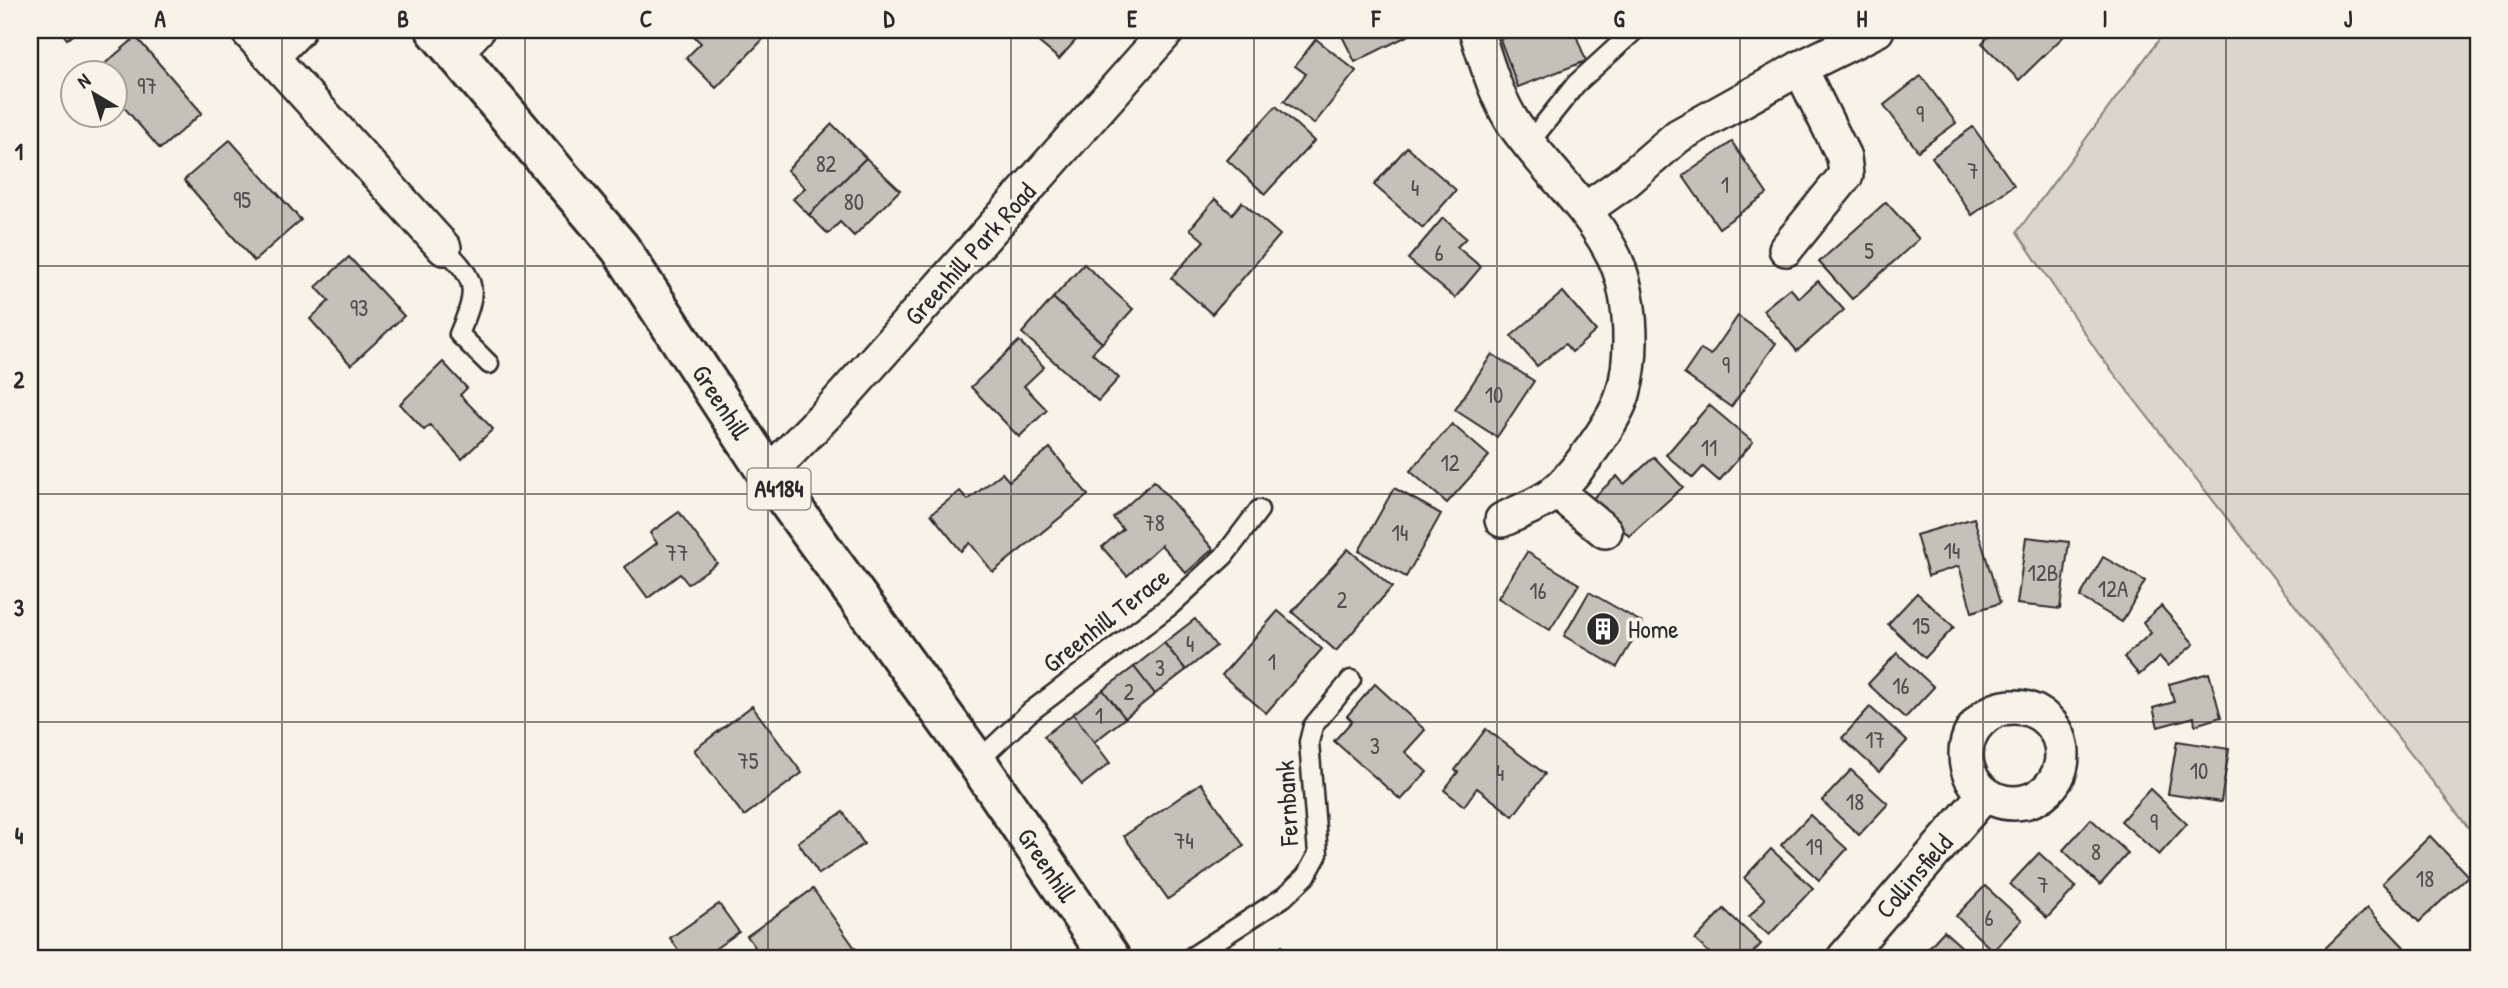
<svg xmlns="http://www.w3.org/2000/svg" width="2508" height="988" font-family="'Patrick Hand',sans-serif">
  <rect width="100%" height="100%" fill="#f7f3e8"/>
  <filter id="ink" filterUnits="userSpaceOnUse"><feTurbulence type="fractalNoise" baseFrequency=".0143" numOctaves="2"/><feDisplacementMap in="SourceGraphic" scale="14" xChannelSelector="R" yChannelSelector="G"/><feConvolveMatrix kernelMatrix="1 2 1 2 8 2 1 2 1" color-interpolation-filters="sRGB"/></filter>
  <g filter="url(#ink)">
    <polygon fill="#dad6cc" stroke="#82807c" stroke-width="2" points="2166,30 2478,30 2478,840 2098,353 2017,232"/>
    <g fill="#c4c1b9" stroke="#2b2b2b" stroke-width="2">
      <polygon points="60,30 79,30 67,39"/>
      <polygon points="687,30 772,30 716,88 686,58 701,43"/>
      <polygon points="1024,30 1085,30 1059,59"/>
      <polygon points="1339,30 1419,30 1355,62"/>
      <polygon points="1525,30 1574,30 1586,61 1518,87 1500,39"/>
      <polygon points="1995,30 2070,30 2019,80 1982,43"/>
      <polygon points="136,37 202,113 160,149 116,98 116,74 94,73"/>
      <polygon points="1316,39 1356,71 1314,124 1284,101 1306,74 1295,66"/>
      <polygon points="1921,76 1956,123 1918,151 1884,105"/>
      <polygon points="1276,106 1314,141 1265,194 1227,160"/>
      <polygon points="832,124 866,158 809,215 793,199 805,188 787,170"/>
      <polygon points="1973,127 2014,185 1972,215 1932,157"/>
      <polygon points="230,140 301,220 254,261 184,180"/>
      <polygon points="1732,142 1767,194 1719,228 1683,176"/>
      <polygon points="1407,147 1456,190 1423,228 1374,185"/>
      <polygon points="866,158 900,190 854,236 840,222 828,234 809,215"/>
      <polygon points="1215,199 1232,214 1242,202 1280,235 1212,314 1171,278 1204,241 1190,229"/>
      <polygon points="1886,202 1919,239 1852,299 1819,262"/>
      <polygon points="1443,218 1466,238 1457,247 1481,267 1455,298 1408,259"/>
      <polygon points="349,257 404,316 351,365 310,319 329,301 316,287"/>
      <polygon points="1084,264 1133,309 1102,343 1053,298"/>
      <polygon points="1818,281 1844,310 1797,351 1763,310 1790,288 1799,298"/>
      <polygon points="1563,292 1596,331 1572,352 1565,344 1537,366 1511,336"/>
      <polygon points="1053,298 1102,343 1092,353 1119,378 1098,401 1022,333"/>
      <polygon points="1738,316 1776,343 1731,407 1684,374 1701,349 1711,355"/>
      <polygon points="1019,341 1044,367 1024,386 1047,410 1019,437 971,387"/>
      <polygon points="1492,354 1534,381 1497,437 1455,410"/>
      <polygon points="443,362 467,388 460,395 493,429 462,459 430,425 424,430 400,404"/>
      <polygon points="1709,405 1753,442 1719,481 1703,467 1693,478 1666,455"/>
      <polygon points="1452,424 1489,456 1447,503 1410,471"/>
      <polygon points="1050,448 1088,495 993,572 970,543 961,551 931,514 960,491 968,500 1002,473 1009,481"/>
      <polygon points="1654,457 1683,487 1629,536 1593,498 1617,476 1624,484"/>
      <polygon points="1154,481 1213,549 1186,573 1161,545 1127,576 1102,547 1123,529 1113,518"/>
      <polygon points="1394,488 1441,514 1406,577 1359,551"/>
      <polygon points="679,512 717,563 688,584 680,574 648,598 625,567 657,543 650,533"/>
      <polygon points="1974,518 2000,603 1972,612 1959,566 1928,576 1916,535"/>
      <polygon points="2026,537 2069,542 2060,609 2017,604"/>
      <polygon points="1348,549 1392,587 1336,651 1292,612"/>
      <polygon points="1527,552 1579,584 1550,630 1498,598"/>
      <polygon points="2103,557 2145,581 2122,622 2080,597"/>
      <polygon points="1589,592 1643,623 1617,667 1564,636"/>
      <polygon points="1917,593 1954,627 1925,658 1888,624"/>
      <polygon points="2161,606 2194,644 2168,666 2160,657 2139,675 2124,657 2151,633 2143,622"/>
      <polygon points="1278,611 1322,649 1266,713 1222,675"/>
      <polygon points="1195,619 1216,646 1186,670 1164,643"/>
      <polygon points="1164,643 1186,670 1155,694 1134,667"/>
      <polygon points="1897,653 1934,687 1905,718 1868,684"/>
      <polygon points="1134,667 1155,694 1125,718 1103,690"/>
      <polygon points="2209,673 2221,717 2195,725 2194,717 2158,727 2153,708 2174,702 2169,684"/>
      <polygon points="1375,684 1425,730 1405,752 1427,772 1401,800 1334,741 1352,721 1347,716"/>
      <polygon points="1103,690 1125,718 1094,742 1073,714"/>
      <polygon points="752,706 802,773 744,816 694,750"/>
      <polygon points="1870,707 1907,741 1879,772 1842,738"/>
      <polygon points="1073,714 1110,763 1082,785 1044,736"/>
      <polygon points="1486,729 1545,774 1513,816 1477,788 1464,806 1444,790 1458,772 1455,770"/>
      <polygon points="2177,741 2229,749 2221,802 2168,794"/>
      <polygon points="1851,770 1888,804 1859,835 1822,801"/>
      <polygon points="1201,783 1244,846 1168,899 1124,836"/>
      <polygon points="2150,789 2187,824 2159,855 2121,821"/>
      <polygon points="843,812 864,844 819,874 798,842"/>
      <polygon points="1810,815 1847,849 1819,880 1781,845"/>
      <polygon points="2091,819 2128,853 2100,885 2063,850"/>
      <polygon points="2430,836 2468,876 2419,922 2382,883"/>
      <polygon points="1771,849 1813,888 1769,935 1749,917 1765,899 1744,878"/>
      <polygon points="2039,853 2076,887 2047,918 2010,884"/>
      <polygon points="1985,886 2022,920 1993,951 1956,916"/>
      <polygon points="813,889 862,958 763,958 747,936"/>
      <polygon points="719,904 739,932 702,958 684,958 670,938"/>
      <polygon points="2367,908 2404,947 2392,958 2321,958 2318,955"/>
      <polygon points="1724,909 1761,944 1748,958 1715,958 1695,940"/>
      <polygon points="1944,931 1974,958 1919,958"/>
      <polygon points="1282,946 1292,958 1267,958"/>
    </g>
    <g fill="none" stroke-linecap="round" stroke-linejoin="round">
      <g stroke="#2b2b2b" stroke-width="23">
        <g id="lane">
          <polyline points="1529,143 1576,84 1633,32"/>
          <path d="M444,248c34,33 34,42 15,86l30,30"/>
          <polyline points="977,762 1030,712 1171,605 1224,556 1259,510"/>
          <polyline points="1190,958 1284,897 1306,876 1318,854 1309,742 1313,726 1351,680"/>
        </g>
      </g>
      <g stroke="#2b2b2b" stroke-width="38">
        <g id="street">
          <polyline points="247,30 444,248"/>
          <path d="M1476,30c10,31 21,70 40,97 30,42 69,76 94,122 22,38 25,103 13,145 -8,27 -44,75 -65,96 -12,12 -40,22 -56,30"/>
          <polyline points="456,52 477,30"/>
          <polyline points="272,57 298,30"/>
          <polyline points="1585,210 1626,181 1678,136 1800,68 1877,30"/>
          <polyline points="1786,249 1846,175 1844,157 1800,68"/>
          <polyline points="768,474 837,403 1168,30"/>
          <polyline points="1556,491 1605,531"/>
          <circle cx="2014" cy="755" r="48"/>
          <polyline points="1844,958 1985,794"/>
        </g>
      </g>
      <g stroke="#2b2b2b" stroke-width="44">
        <polyline id="primary" points="436,30 620,248 768,474 977,762 1110,958"/>
      </g>
      <use href="#lane" stroke="#f7f3e8" stroke-width="18"/>
      <use href="#street" stroke="#f7f3e8" stroke-width="33"/>
      <use href="#primary" stroke="#f7f3e8" stroke-width="38"/>
    </g>
  </g>
  <path fill="none" stroke="#2b2b2b" stroke-width="2" stroke-opacity="0.55" d="M282,30v928M525,30v928M768,30v928M1011,30v928M1254,30v928M1497,30v928M1740,30v928M1983,30v928M2226,30v928M30,266h2448M30,494h2448M30,722h2448"/>
  <defs>
    <g id="building-disc" transform="scale(1.75)"><circle r="9.5" fill="#2b2b2b" stroke="#f7f3e8"/><path d="M-4-6H4V6H1V3H-1V6H-4ZM-2.5-4.3h1.7v1.8h-1.7ZM.8-4.3h1.7v1.8H.8ZM-2.5-1h1.7V.8h-1.7ZM.8-1h1.7V.8H.8Z" fill="#fff"/></g>
  </defs>
  <g fill-rule="evenodd">
    <use href="#building-disc" x="1603" y="629"/>
  </g>
  <g text-anchor="middle" stroke-width="7" stroke-linejoin="round" paint-order="stroke">
    <g font-size="23" fill="#51504e">
      <text x="147" y="94">97</text>
      <text x="1920" y="122">9</text>
      <text x="826" y="172">82</text>
      <text x="1973" y="179">7</text>
      <text x="1725" y="193">1</text>
      <text x="1415" y="196">4</text>
      <text x="242" y="208">95</text>
      <text x="854" y="210">80</text>
      <text x="1869" y="259">5</text>
      <text x="1439" y="261">6</text>
      <text x="359" y="316">93</text>
      <text x="1726" y="373">9</text>
      <text x="1494" y="403">10</text>
      <text x="1709" y="456">11</text>
      <text x="1450" y="471">12</text>
      <text x="1154" y="531">78</text>
      <text x="1400" y="541">14</text>
      <text x="1952" y="559">14</text>
      <text x="677" y="561">77</text>
      <text x="2043" y="581">12B</text>
      <text x="2113" y="597">12A</text>
      <text x="1538" y="599">16</text>
      <text x="1342" y="608">2</text>
      <text x="1921" y="634">15</text>
      <text x="1190" y="652">4</text>
      <text x="1272" y="670">1</text>
      <text x="1160" y="676">3</text>
      <text x="1901" y="694">16</text>
      <text x="1129" y="700">2</text>
      <text x="1099" y="724">1</text>
      <text x="1875" y="748">17</text>
      <text x="1375" y="754">3</text>
      <text x="748" y="769">75</text>
      <text x="2199" y="779">10</text>
      <text x="1500" y="781">4</text>
      <text x="1855" y="810">18</text>
      <text x="2154" y="830">9</text>
      <text x="1184" y="849">74</text>
      <text x="1814" y="855">19</text>
      <text x="2096" y="860">8</text>
      <text x="2425" y="887">18</text>
      <text x="2043" y="893">7</text>
      <text x="1989" y="926">6</text>
    </g>
    <rect fill="#f7f3e8" stroke="#686764" stroke-width="2" x="747.5" y="468.5" width="63" height="41" rx="5"/>
    <g font-size="24" font-weight="bold" fill="#2b2b2b">
      <text x="779" y="497">A4184</text>
    </g>
    <g font-size="26" fill="#2b2b2b" stroke="#f7f3e8">
      <text transform="translate(970 254) rotate(-48)" y="9">Greenhill Park Road</text>
      <text transform="translate(721 402) rotate(57)" y="9">Greenhill</text>
      <text transform="translate(1106 620) rotate(-38)" y="9">Greenhill Terace</text>
      <text transform="translate(1287 803) rotate(-93)" y="9">Fernbank</text>
      <text transform="translate(1047 865) rotate(56)" y="9">Greenhill</text>
      <text transform="translate(1914 876) rotate(-49)" y="9">Collinsfield</text>
    </g>
    <g font-size="26" fill="#2b2b2b" stroke="#f7f3e8" text-anchor="start">
      <text x="1628" y="638">Home</text>
    </g>
  </g>
  <rect width="2508" height="988" fill="none" stroke="#f7f3e8" stroke-width="77"/>
  <g transform="translate(94 94) rotate(322)"><circle r="33" fill="#f7f3e8" stroke="#a5a39c" stroke-width="2"/>
  <path d="M0-5L12 26L0 18L-12 26Z" fill="#2b2b2b"/>
  <text y="-10" font-size="19" font-weight="bold" text-anchor="middle" fill="#2b2b2b">N</text>
  </g>
  <rect x="38" y="38" width="2432" height="912" fill="none" stroke="#2b2b2b" stroke-width="2.5"/>
  <g font-size="23" text-anchor="middle" font-weight="bold" fill="#2b2b2b">
    <text x="160" y="27">A</text>
    <text x="403" y="27">B</text>
    <text x="646" y="27">C</text>
    <text x="889" y="27">D</text>
    <text x="1132" y="27">E</text>
    <text x="1376" y="27">F</text>
    <text x="1619" y="27">G</text>
    <text x="1862" y="27">H</text>
    <text x="2105" y="27">I</text>
    <text x="2348" y="27">J</text>
    <text x="19" y="160">1</text>
    <text x="19" y="388">2</text>
    <text x="19" y="616">3</text>
    <text x="19" y="844">4</text>
  </g>
</svg>
